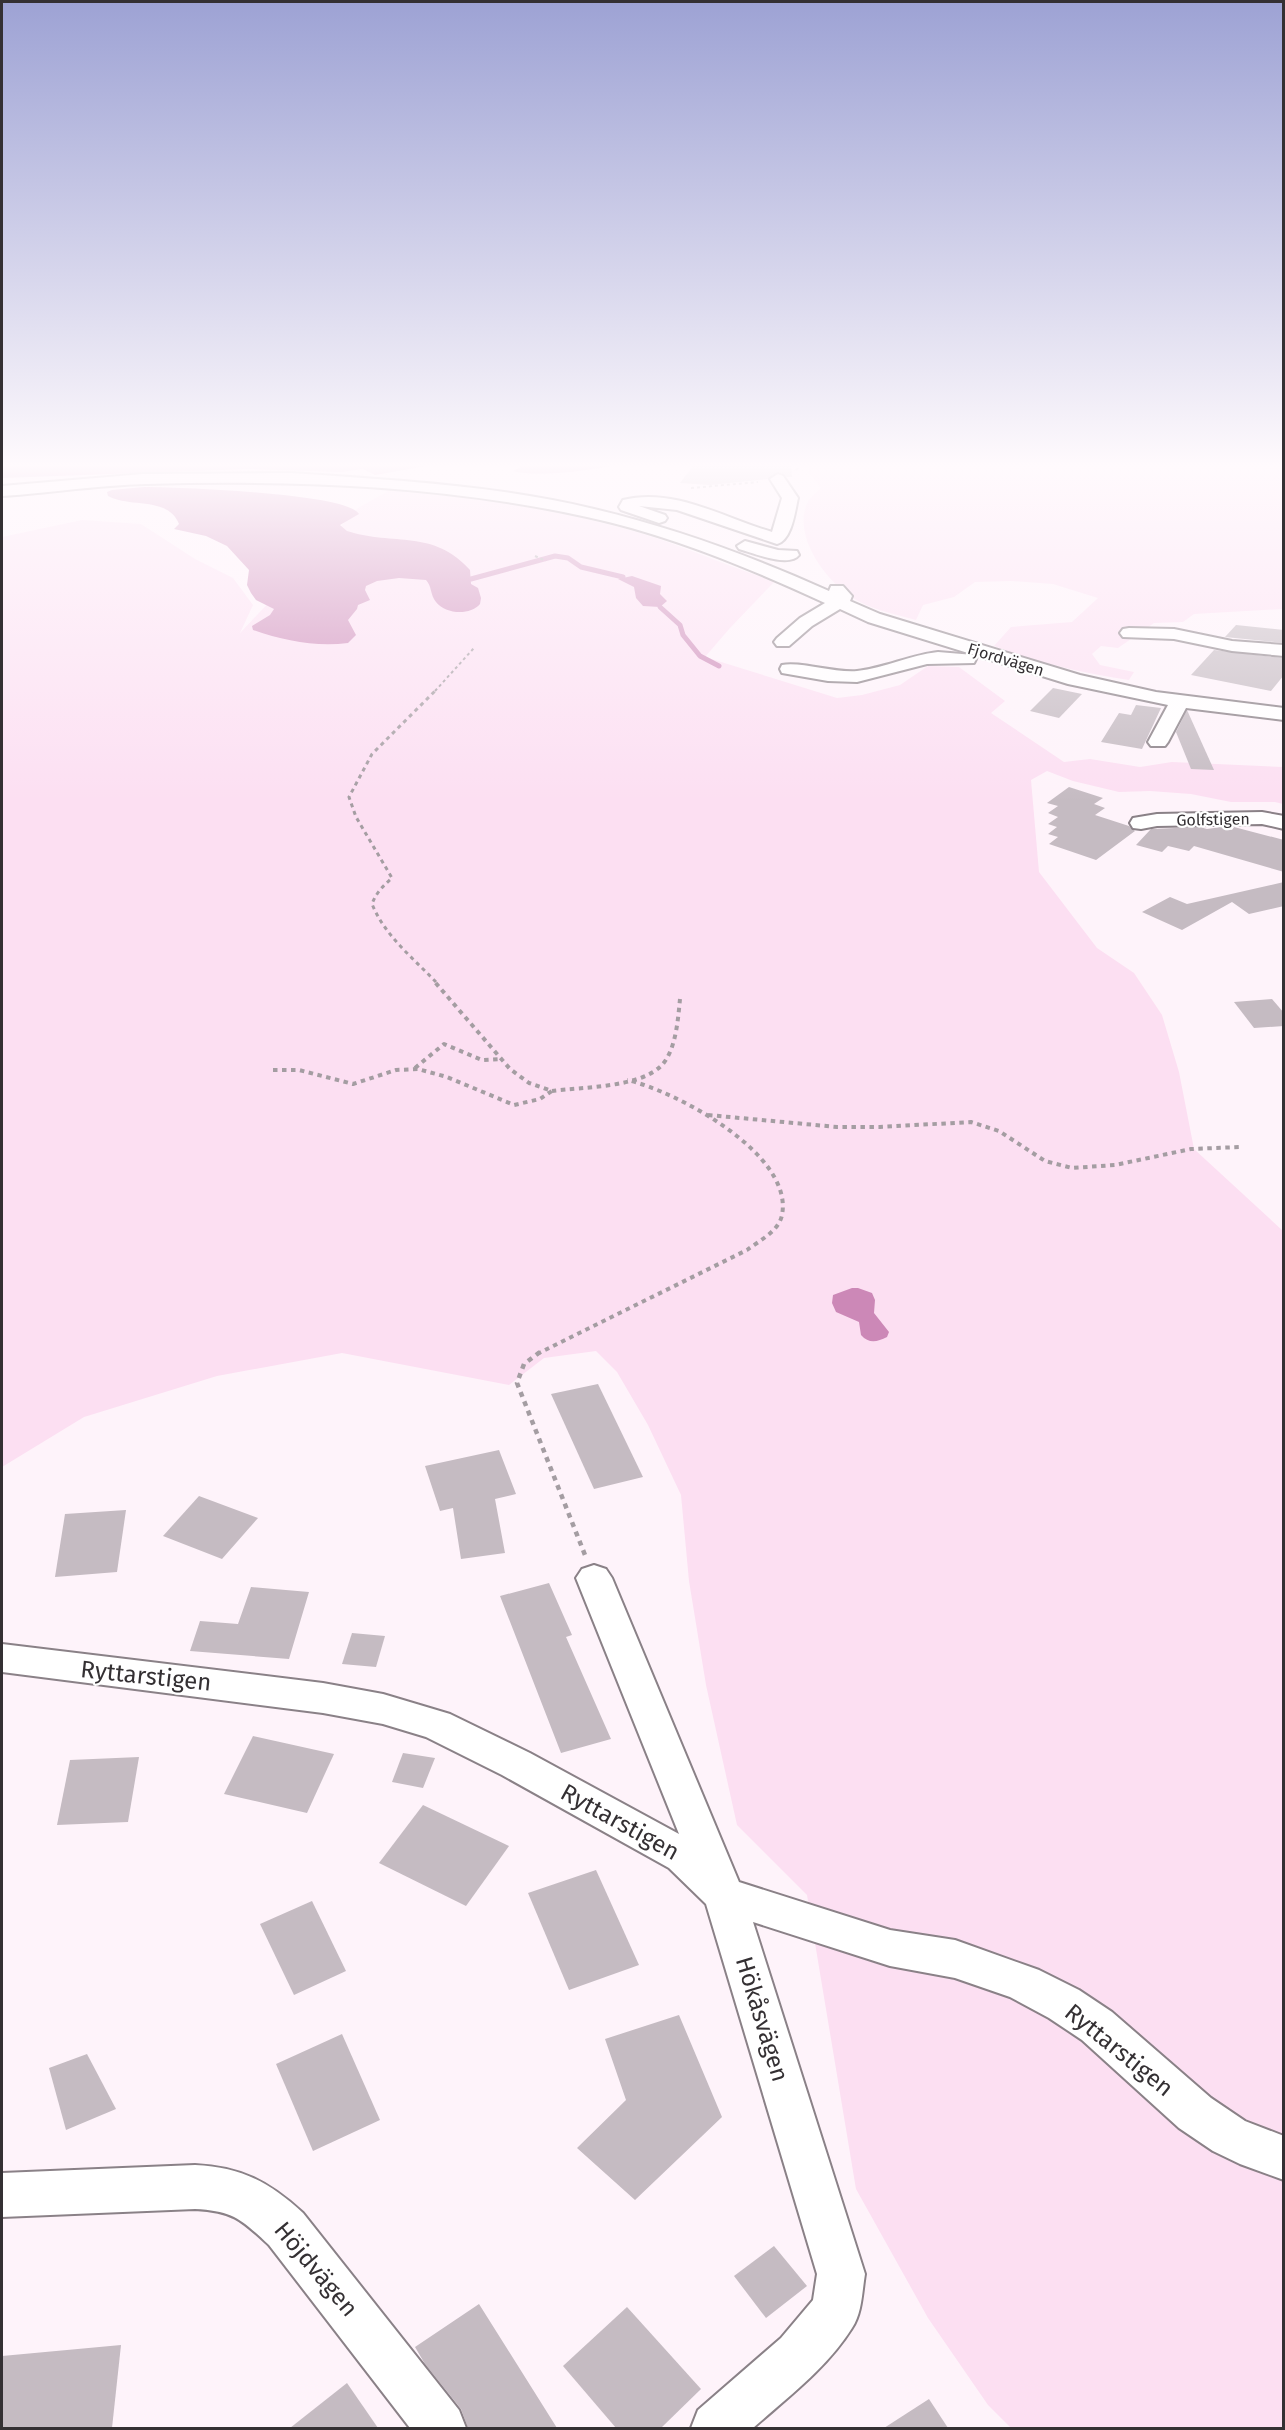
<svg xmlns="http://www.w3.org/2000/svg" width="1285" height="2430" font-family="'Fira Sans',sans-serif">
  <rect width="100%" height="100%" fill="#fef3fa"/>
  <g fill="#fcdff2">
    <path d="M809,462h474v147l-89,5 -11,8 -29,1 -36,25 -17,-2 -9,8 8,11 34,7 -5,8c-45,-7 -92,-17 -135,-34l17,-19 61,-5 26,-24 -45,-14 -42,-3 -36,1 -21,15 -31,8 -7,15c-21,-6 -48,-11 -66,-24 -26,-18 -55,-58 -44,-90 2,-7 10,-13 15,-18l-12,-15z"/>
    <path d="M390,490c82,7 168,19 247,42 47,14 91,35 138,49l-45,47 -25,29 132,41 25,-3 38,-10 28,-19 31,1 46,34 -14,12 73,49 26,-3 50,8 32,-5 111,5v37l-8,-2h-44l-40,-8 -41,-3 -31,1 -46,-11 -26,-10 -16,9 8,92 58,76 37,25 28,42 17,57 15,77 89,82v1197h-272l-23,-23 -60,-87 -72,-129 -49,-294 -70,-70 -31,-140 -17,-104 -8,-86 -33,-70 -31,-53 -21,-21 -52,7 -35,27 -167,-32 -125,23 -133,41 -82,50v-930l80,-17 59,4 54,35 38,19 20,27 -13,28 118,-125z"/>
  </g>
  <g fill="#cc88b7">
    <polygon points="2,462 479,462 438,464 375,475 363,469 341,472 248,469 2,478"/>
    <path d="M514,462h116c-27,7 -90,16 -117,9l8,-4z"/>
    <path d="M144,487c29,0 204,6 215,27l-19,11 7,6c47,15 87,-2 123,39l1,14 7,4 3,10 -1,6c-10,12 -35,10 -44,-2 -6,-7 -4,-16 -10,-22l-27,-2 -22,3 -11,5 -1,4 5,10 -12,5 -1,4 -9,11 8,15 -8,8c-31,4 -65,-2 -95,-13l-1,-4 18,-11 4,-6 -18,-9 -5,-7 -4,-8 2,-15 -22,-24 -21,-10 -32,-7 5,-5c-11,-28 -50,-16 -71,-28l-1,-4 5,-2z"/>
    <polygon points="632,576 661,586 660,594 667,601 660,607 643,606 636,598 634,587 618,579"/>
    <path d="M852,1288h6l14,5 3,7 -1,13 15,19 -2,5c-10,5 -18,7 -26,-2l-2,-13 -23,-10 -4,-9 1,-8z"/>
  </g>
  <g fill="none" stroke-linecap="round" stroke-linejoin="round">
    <g stroke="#cc88b7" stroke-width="5">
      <polyline points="471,579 555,556 568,558 581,567 623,577"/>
      <polyline points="660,607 680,625 683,635 700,656 719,666"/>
    </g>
  </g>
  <g fill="#c5bbc2">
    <polygon points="696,462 791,462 792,477 787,477 779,472 768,479 710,485 680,483"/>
    <polygon points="1236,625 1284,630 1284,643 1225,637"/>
    <polygon points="1214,650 1284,658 1284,675 1271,691 1191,675"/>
    <polygon points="1053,688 1082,694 1059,718 1030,711"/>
    <polygon points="1136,705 1161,708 1142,749 1101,742 1119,713 1131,715"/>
    <polygon points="1187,710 1214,770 1191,769 1176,732"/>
    <polygon points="1069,787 1103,798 1094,804 1105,808 1095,815 1129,826 1135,831 1096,860 1049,844 1058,837 1048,834 1057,827 1048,824 1058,817 1048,813 1058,806 1047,803"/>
    <polygon points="1200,827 1207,829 1221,827 1232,830 1234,827 1284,840 1284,872 1194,846 1189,851 1168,846 1162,852 1136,845 1151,829"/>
    <polygon points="1284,882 1284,906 1249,914 1232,902 1182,930 1142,912 1170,897 1187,904"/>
    <polygon points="1272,999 1284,1013 1284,1026 1254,1028 1234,1002"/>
    <polygon points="598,1384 643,1477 594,1489 551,1394"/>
    <polygon points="499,1450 516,1494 495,1499 505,1553 461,1559 453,1508 440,1511 425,1466"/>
    <polygon points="199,1496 258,1518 222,1559 163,1536"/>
    <polygon points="126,1510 117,1572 55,1577 65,1514"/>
    <polygon points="549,1583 572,1635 566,1637 611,1739 561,1753 500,1596"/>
    <polygon points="251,1587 309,1592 289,1659 190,1651 200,1621 238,1624"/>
    <polygon points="352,1633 385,1636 376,1667 342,1664"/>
    <polygon points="253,1736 334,1754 307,1813 224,1794"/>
    <polygon points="403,1753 435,1758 423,1788 392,1782"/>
    <polygon points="139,1757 128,1822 57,1825 70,1760"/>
    <polygon points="423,1805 509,1846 466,1906 379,1863"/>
    <polygon points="596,1870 639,1965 569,1990 528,1893"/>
    <polygon points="312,1901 346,1971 294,1995 260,1924"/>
    <polygon points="679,2015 722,2117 635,2200 577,2148 626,2100 605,2039"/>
    <polygon points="342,2034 380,2120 313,2151 276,2064"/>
    <polygon points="87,2054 116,2109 66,2130 49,2068"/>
    <polygon points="774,2246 807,2286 766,2318 734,2276"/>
    <polygon points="479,2304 557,2428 468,2428 461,2409 425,2364 415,2347"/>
    <polygon points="627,2307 701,2389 661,2428 616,2428 563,2366"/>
    <polygon points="121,2345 112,2428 2,2428 2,2356"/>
    <polygon points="347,2383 378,2428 290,2428"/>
    <polygon points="929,2399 948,2428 884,2428"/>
  </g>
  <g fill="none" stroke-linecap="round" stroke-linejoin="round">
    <g stroke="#8a8187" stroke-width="4">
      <g id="minor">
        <path d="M291,473c101,7 204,12 303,36 81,19 159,48 235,82l2,-5h12l9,10 -2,5 30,13 200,61 76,17 128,16v12l-98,-12 -18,34 -3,4h-14l-3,-4 20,-37 -100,-21 -200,-62 -28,-13 -28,17 -23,20h-12l-3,-4 3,-4 23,-20 25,-15c-76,-35 -155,-68 -238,-86 -144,-32 -294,-37 -441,-33 -48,1 -96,9 -144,12v-10l141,-12z"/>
        <path d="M778,474l5,2 15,22c-3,13 -6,42 -21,46l-100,-34 -38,-4 26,9 2,3 -2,3 -6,2 -38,-13 -2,-3 4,-7c51,-13 101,18 149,32l10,-34 -12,-19z"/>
        <path d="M745,541l33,9 19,1 2,4c-10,13 -46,-2 -60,-6l-2,-3z"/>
        <polygon points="1129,628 1174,629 1232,641 1284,645 1284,656 1232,651 1174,639 1123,637 1120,633 1123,629"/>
        <path d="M938,652l36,3 2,4 -2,4 -47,1 -70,18 -29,-1 -46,-8 -2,-4 2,-4c17,-4 52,8 75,6 28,-3 53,-16 81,-19z"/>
        <polygon points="1262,812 1284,816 1284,829 1262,824 1157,826 1141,829 1133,828 1130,823 1133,818 1157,814"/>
        <path d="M594,1565l12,4 6,9 127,304 151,48 65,10 84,30 40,20 33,22 99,86 34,23 39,15v44l-44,-16 -27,-13 -34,-23 -97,-88 -33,-22 -39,-21 -55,-19 -65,-12 -137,-44 112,352c-3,18 -3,39 -13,54 -25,40 -65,70 -99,100h-62l7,-18 83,-72 32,-38 4,-26 -111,-370 -37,-36 -167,-93 -76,-38 -43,-13 -60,-11 -321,-41v-28l321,39 60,11 67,20 80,39 149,81 -103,-256 6,-9z"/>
        <path d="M195,2165c46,2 74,17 108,48l156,197 7,18h-56l-141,-183c-27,-25 -35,-34 -74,-36l-193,8v-44z"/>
      </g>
    </g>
    <g stroke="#a49da2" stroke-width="2" stroke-dasharray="3 3" stroke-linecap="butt">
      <polyline points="796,470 802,465 802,462"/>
      <polyline points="691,488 758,482"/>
      <polyline points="535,556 546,561"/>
      <polyline points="435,691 474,648"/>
    </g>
    <path stroke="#a49da2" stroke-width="3" stroke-dasharray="4 4" stroke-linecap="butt" d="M436,982c-23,-24 -51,-46 -64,-78 4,-11 11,-18 20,-26l-36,-61 -7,-20 23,-43 65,-65"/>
    <g stroke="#a49da2" stroke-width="4" stroke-dasharray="4.5 4.5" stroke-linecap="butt">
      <polyline points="415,1068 444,1044 482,1060 500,1059"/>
      <polyline points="273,1070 299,1070 353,1084 396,1070 418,1069 447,1077 514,1105 540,1099 552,1091 529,1083 510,1069 434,981"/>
      <path d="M552,1091c30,-4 86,-3 109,-25 15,-15 17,-47 19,-67"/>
      <polyline points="708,1115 837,1127 880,1127 971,1122 999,1131 1045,1161 1072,1168 1115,1165 1191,1149 1239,1147"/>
      <path d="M537,1354l210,-104c12,-9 32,-19 35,-35 12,-61 -106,-124 -155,-135"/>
    </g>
    <polyline stroke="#a49da2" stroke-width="4.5" stroke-dasharray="5 5" stroke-linecap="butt" points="540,1352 524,1364 517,1383 585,1555"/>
    <use href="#minor" fill="#fff" fill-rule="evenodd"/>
  </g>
  <linearGradient id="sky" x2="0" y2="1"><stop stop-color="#9da2d4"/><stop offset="0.58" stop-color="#fffafd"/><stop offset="1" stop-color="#fffafd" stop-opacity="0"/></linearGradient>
  <rect width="1285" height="802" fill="url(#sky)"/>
  <g text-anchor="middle" stroke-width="4.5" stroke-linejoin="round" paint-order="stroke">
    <g font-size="16" fill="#343033" stroke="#fff">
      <text transform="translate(1006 659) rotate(17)" y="6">Fjordvägen</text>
      <text transform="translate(1213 819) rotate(-1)" y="6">Golfstigen</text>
    </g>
    <g font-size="24" fill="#343033" stroke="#fff">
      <text transform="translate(146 1676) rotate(6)" y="8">Ryttarstigen</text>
      <text transform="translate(620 1822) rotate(29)" y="8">Ryttarstigen</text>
      <text transform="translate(762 2019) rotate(73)" y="8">Hökåsvägen</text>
      <text transform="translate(1119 2050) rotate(39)" y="8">Ryttarstigen</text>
      <text transform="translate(316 2269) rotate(50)" y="8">Höjdvägen</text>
    </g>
  </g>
  <rect width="1285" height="2430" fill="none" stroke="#343033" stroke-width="6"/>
</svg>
